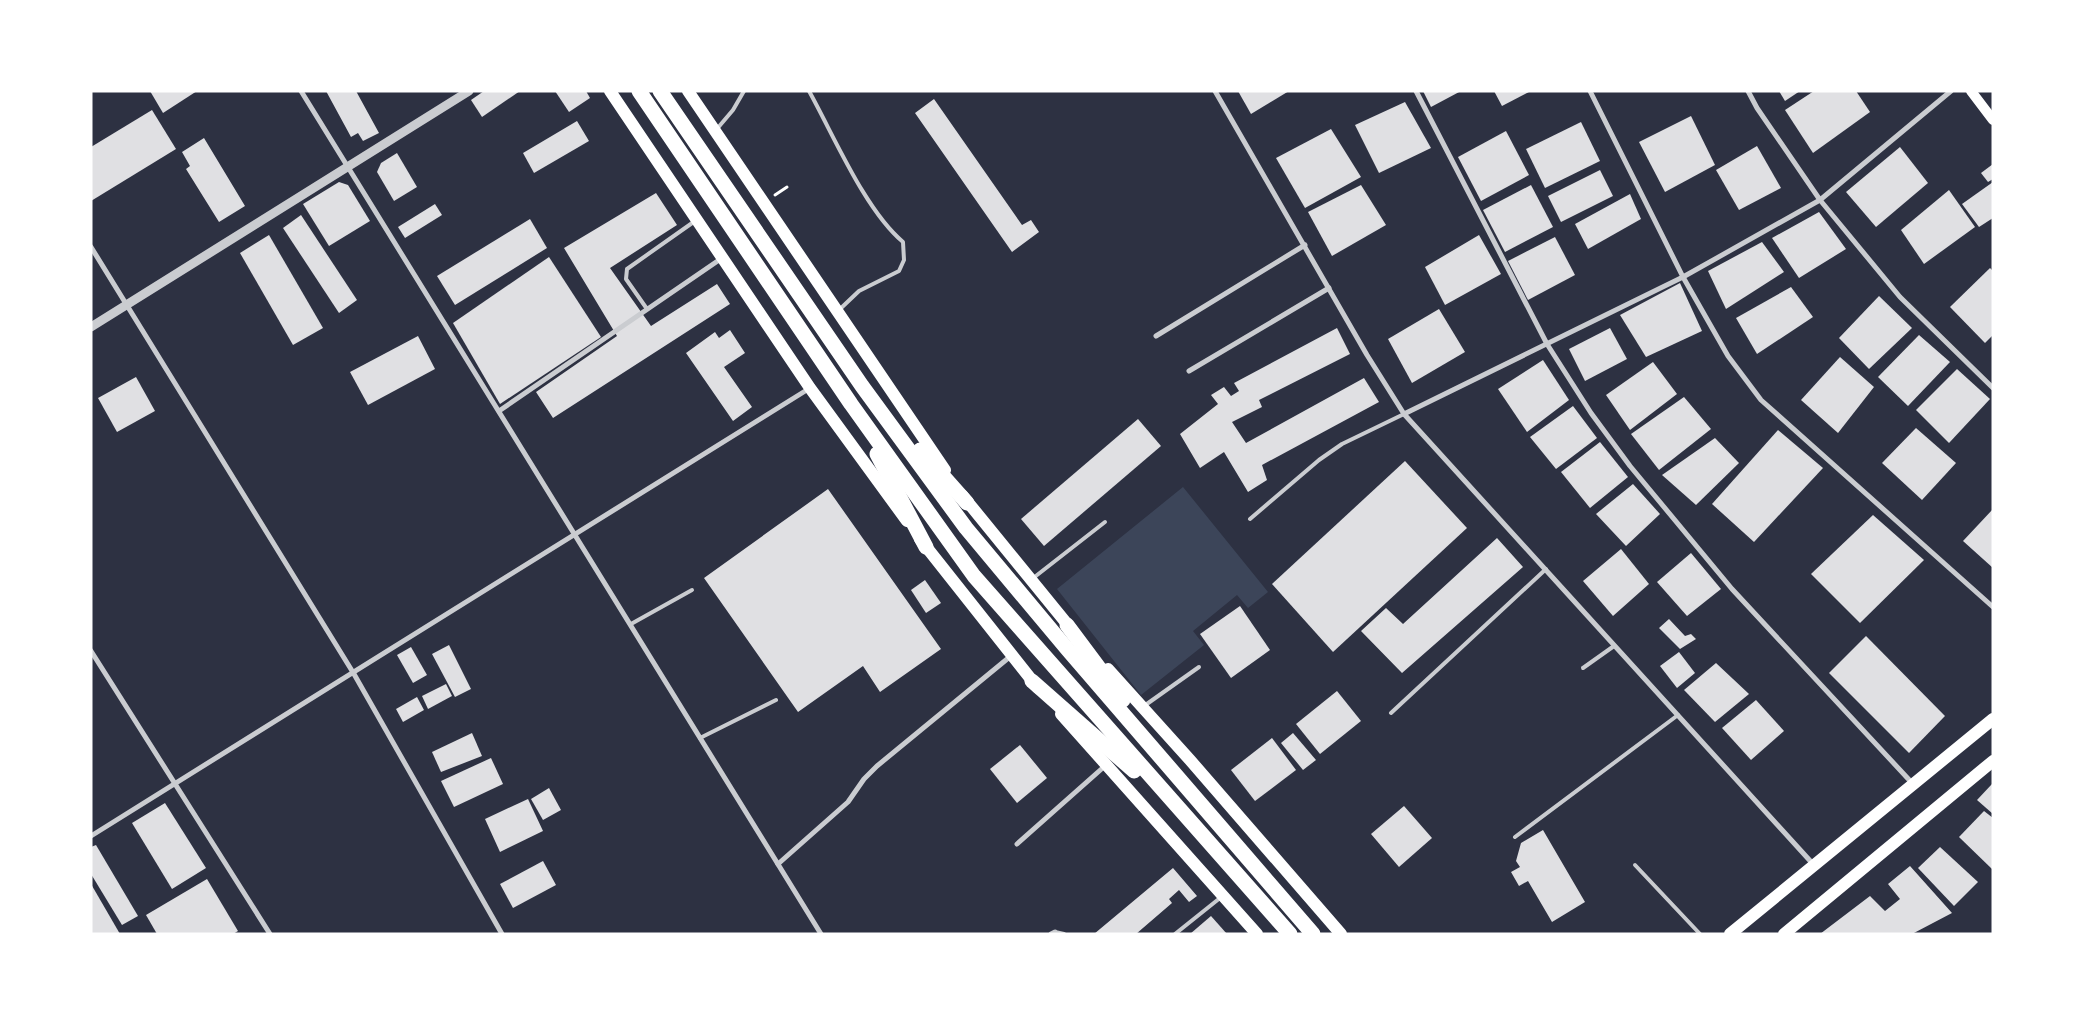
<svg xmlns="http://www.w3.org/2000/svg" width="2084" height="1025" font-family="'Public Sans',sans-serif">
  <rect width="100%" height="100%" fill="#2d3142"/>
  <polygon fill="#3c4559" points="1183,487 1268,592 1248,608 1237,595 1193,631 1204,645 1141,695 1057,589"/>
  <g fill="#e0e0e3">
    <polygon points="150,91 197,91 163,113"/>
    <polygon points="326,91 356,91 379,133 363,141 358,133 351,137"/>
    <polygon points="484,91 520,91 482,117 471,100"/>
    <polygon points="555,91 586,91 590,98 569,112"/>
    <polygon points="1238,91 1289,91 1251,114"/>
    <polygon points="1423,91 1461,91 1431,107"/>
    <polygon points="1494,91 1531,91 1502,106"/>
    <polygon points="1779,91 1800,91 1785,101"/>
    <polygon points="1814,91 1856,91 1870,112 1813,153 1785,110"/>
    <polygon points="934,99 1022,225 1031,220 1039,232 1012,252 915,113"/>
    <polygon points="1405,102 1431,148 1379,173 1355,125"/>
    <polygon points="152,110 176,149 91,201 91,147"/>
    <polygon points="1691,116 1715,165 1665,192 1639,142"/>
    <polygon points="577,121 589,141 534,173 523,153"/>
    <polygon points="1581,122 1600,161 1545,188 1526,149"/>
    <polygon points="1331,129 1361,177 1305,208 1276,158"/>
    <polygon points="1506,131 1529,175 1481,201 1458,157"/>
    <polygon points="204,138 245,206 219,222 186,169 190,166 182,152"/>
    <polygon points="1757,146 1781,188 1739,210 1716,170"/>
    <polygon points="1900,147 1928,183 1876,227 1846,192"/>
    <polygon points="397,153 417,187 394,201 377,172 381,163"/>
    <polygon points="1993,164 1993,179 1988,182 1981,173"/>
    <polygon points="1600,170 1613,196 1561,222 1548,196"/>
    <polygon points="339,182 348,185 370,221 329,246 303,204"/>
    <polygon points="1993,182 1993,218 1979,227 1962,204"/>
    <polygon points="1361,185 1386,225 1332,256 1308,212"/>
    <polygon points="1531,185 1553,227 1505,252 1483,210"/>
    <polygon points="1949,190 1975,227 1924,264 1901,230"/>
    <polygon points="656,193 677,225 610,268 651,326 717,284 730,304 553,418 536,392 617,336 564,248"/>
    <polygon points="1630,194 1641,219 1588,249 1575,224"/>
    <polygon points="435,204 442,215 405,238 398,227"/>
    <polygon points="1819,212 1846,249 1799,278 1772,238"/>
    <polygon points="301,215 357,300 339,313 283,228"/>
    <polygon points="530,219 547,248 455,305 437,276"/>
    <polygon points="269,235 323,328 293,345 240,253"/>
    <polygon points="1479,235 1501,274 1445,305 1425,267"/>
    <polygon points="1555,237 1575,275 1528,300 1508,261"/>
    <polygon points="1762,242 1784,272 1726,309 1708,271"/>
    <polygon points="549,257 601,337 500,404 453,323"/>
    <polygon points="1990,268 1993,271 1993,335 1985,343 1950,307"/>
    <polygon points="1680,283 1702,331 1646,357 1620,315"/>
    <polygon points="1791,287 1813,317 1757,354 1736,318"/>
    <polygon points="1879,296 1912,328 1869,369 1839,338"/>
    <polygon points="1439,309 1465,352 1412,383 1388,339"/>
    <polygon points="1337,328 1350,354 1259,400 1262,407 1232,422 1246,443 1364,378 1379,402 1262,465 1267,480 1248,492 1224,452 1200,468 1180,434 1218,404 1211,395 1224,387 1231,396 1239,391 1234,383"/>
    <polygon points="1610,328 1627,359 1585,381 1569,349"/>
    <polygon points="730,330 745,353 724,367 752,407 733,421 686,353 715,332 719,338"/>
    <polygon points="1919,335 1950,362 1908,406 1878,377"/>
    <polygon points="418,336 435,369 368,405 350,372"/>
    <polygon points="1840,357 1874,387 1838,433 1801,400"/>
    <polygon points="1543,360 1569,400 1527,432 1498,389"/>
    <polygon points="1653,362 1677,394 1630,430 1606,395"/>
    <polygon points="1957,369 1990,399 1949,443 1916,410"/>
    <polygon points="136,377 155,411 117,432 98,398"/>
    <polygon points="1684,397 1711,429 1659,470 1631,434"/>
    <polygon points="1573,406 1597,438 1556,469 1530,437"/>
    <polygon points="1138,419 1161,446 1044,546 1021,519"/>
    <polygon points="1916,428 1956,463 1922,500 1882,463"/>
    <polygon points="1778,430 1823,468 1754,542 1712,504"/>
    <polygon points="1715,438 1739,463 1696,505 1662,475"/>
    <polygon points="1600,442 1628,477 1590,508 1561,472"/>
    <polygon points="1405,461 1467,528 1333,652 1272,584"/>
    <polygon points="1633,484 1660,514 1626,546 1596,514"/>
    <polygon points="828,489 941,649 880,692 863,666 798,712 704,578"/>
    <polygon points="1993,509 1993,568 1963,541"/>
    <polygon points="1873,515 1924,560 1860,623 1811,574"/>
    <polygon points="1497,538 1523,567 1402,673 1361,631 1386,608 1403,624"/>
    <polygon points="1621,549 1649,584 1613,616 1583,581"/>
    <polygon points="1691,553 1721,589 1687,616 1657,582"/>
    <polygon points="925,580 941,603 926,613 911,590"/>
    <polygon points="1240,606 1270,650 1231,678 1200,634"/>
    <polygon points="1669,619 1685,636 1691,634 1696,639 1680,649 1659,628"/>
    <polygon points="1866,636 1945,716 1909,753 1829,673"/>
    <polygon points="449,645 471,689 455,697 432,654"/>
    <polygon points="411,647 427,675 413,683 397,655"/>
    <polygon points="1679,652 1695,673 1677,688 1660,666"/>
    <polygon points="1716,663 1749,694 1715,722 1684,690"/>
    <polygon points="446,684 452,696 428,709 422,696"/>
    <polygon points="1337,691 1361,721 1320,754 1296,724"/>
    <polygon points="417,697 424,710 403,722 396,709"/>
    <polygon points="1756,700 1784,731 1751,760 1722,728"/>
    <polygon points="472,733 482,756 441,772 432,752"/>
    <polygon points="1293,733 1316,760 1303,770 1281,743"/>
    <polygon points="1272,738 1296,770 1255,801 1231,770"/>
    <polygon points="1020,745 1047,778 1017,803 990,769"/>
    <polygon points="491,758 503,784 454,807 441,781"/>
    <polygon points="1992,784 1993,785 1993,814 1977,800"/>
    <polygon points="549,788 561,810 543,820 531,799"/>
    <polygon points="528,799 543,831 500,852 485,819"/>
    <polygon points="165,803 206,868 172,889 132,823"/>
    <polygon points="1404,806 1432,838 1399,867 1371,834"/>
    <polygon points="1984,811 1993,818 1993,870 1959,837"/>
    <polygon points="1543,830 1585,902 1552,922 1528,881 1519,886 1511,872 1520,867 1516,861 1521,843"/>
    <polygon points="96,845 138,916 122,925 91,874 91,847"/>
    <polygon points="1940,847 1978,882 1954,906 1918,868"/>
    <polygon points="543,861 556,885 513,908 500,884"/>
    <polygon points="1910,866 1952,913 1912,934 1820,934 1870,896 1885,911 1900,899 1888,884"/>
    <polygon points="1173,868 1197,896 1189,902 1179,890 1169,899 1172,903 1136,934 1094,934"/>
    <polygon points="207,879 238,931 233,934 157,934 146,915"/>
    <polygon points="91,884 120,934 91,934"/>
    <polygon points="1211,916 1227,934 1190,934"/>
  </g>
  <g fill="none" stroke-linecap="round" stroke-linejoin="round">
    <polyline stroke="#fff" stroke-width="3" points="775,195 787,187"/>
    <g stroke="#caccd0" stroke-width="4">
      <path d="M809,91c25,45 56,119 94,151l1,18 -5,11 -40,20 -20,19"/>
      <polyline points="716,130 733,110 744,91"/>
      <polyline points="647,309 626,279 627,269 695,221"/>
      <polyline points="1250,519 1319,460 1342,444 1404,414"/>
      <polyline points="1032,579 1105,522"/>
      <polyline points="631,624 692,590"/>
      <polyline points="1583,668 1614,646"/>
      <polyline points="1144,706 1199,667"/>
      <polyline points="1391,713 1546,569"/>
      <polyline points="700,738 776,700"/>
      <polyline points="1515,837 1678,715"/>
      <polyline points="1635,865 1700,934"/>
      <polyline points="1055,932 1064,934"/>
      <polyline points="1175,934 1220,898"/>
    </g>
    <g stroke="#caccd0" stroke-width="5">
      <polyline points="301,91 821,934"/>
      <polyline points="1215,91 1367,355 1404,414 1813,864"/>
      <polyline points="1416,91 1547,344 1591,413 1630,466 1732,589 1913,784"/>
      <polyline points="1590,91 1683,277 1728,356 1761,400 1993,607"/>
      <polyline points="1748,91 1757,108 1820,200 1900,297 1993,388"/>
      <polyline points="91,247 354,674 502,934"/>
      <polyline points="1156,336 1305,245"/>
      <polyline points="1189,371 1329,288"/>
      <polyline points="499,411 722,258"/>
      <polyline points="1404,414 1683,277 1820,200 1951,91"/>
      <polyline points="91,651 270,934"/>
      <path d="M91,836c240,-149 478,-300 719,-448"/>
      <polyline points="1017,844 1106,765"/>
      <polyline points="778,864 848,802 864,779 877,766 1012,655"/>
      <polyline points="1051,934 1055,932"/>
    </g>
    <polyline stroke="#caccd0" stroke-width="9" points="91,327 469,91"/>
    <polyline stroke="#fff" stroke-width="10" points="1971,91 1993,120"/>
    <g stroke="#fff" stroke-width="12">
      <polyline points="610,91 810,388 907,521"/>
      <polyline points="688,91 945,470"/>
      <polyline points="962,495 1072,630"/>
      <polyline points="920,539 1038,688"/>
      <polyline points="1108,669 1190,760 1341,934"/>
      <polyline points="1061,714 1257,934"/>
      <polyline points="1730,934 1993,719"/>
      <polyline points="1784,934 1993,761"/>
    </g>
    <g stroke="#fff" stroke-width="15">
      <polyline points="639,91 851,404 974,576 1290,934"/>
      <polyline points="660,91 862,386 966,528 1068,650 1313,934"/>
      <polyline points="920,450 967,503"/>
      <polyline points="877,454 926,547"/>
      <polyline points="1067,625 1123,700"/>
      <polyline points="1032,681 1134,771"/>
    </g>
  </g>
  <rect width="2084" height="1025" fill="none" stroke="#ffffff" stroke-width="185"/>
</svg>
